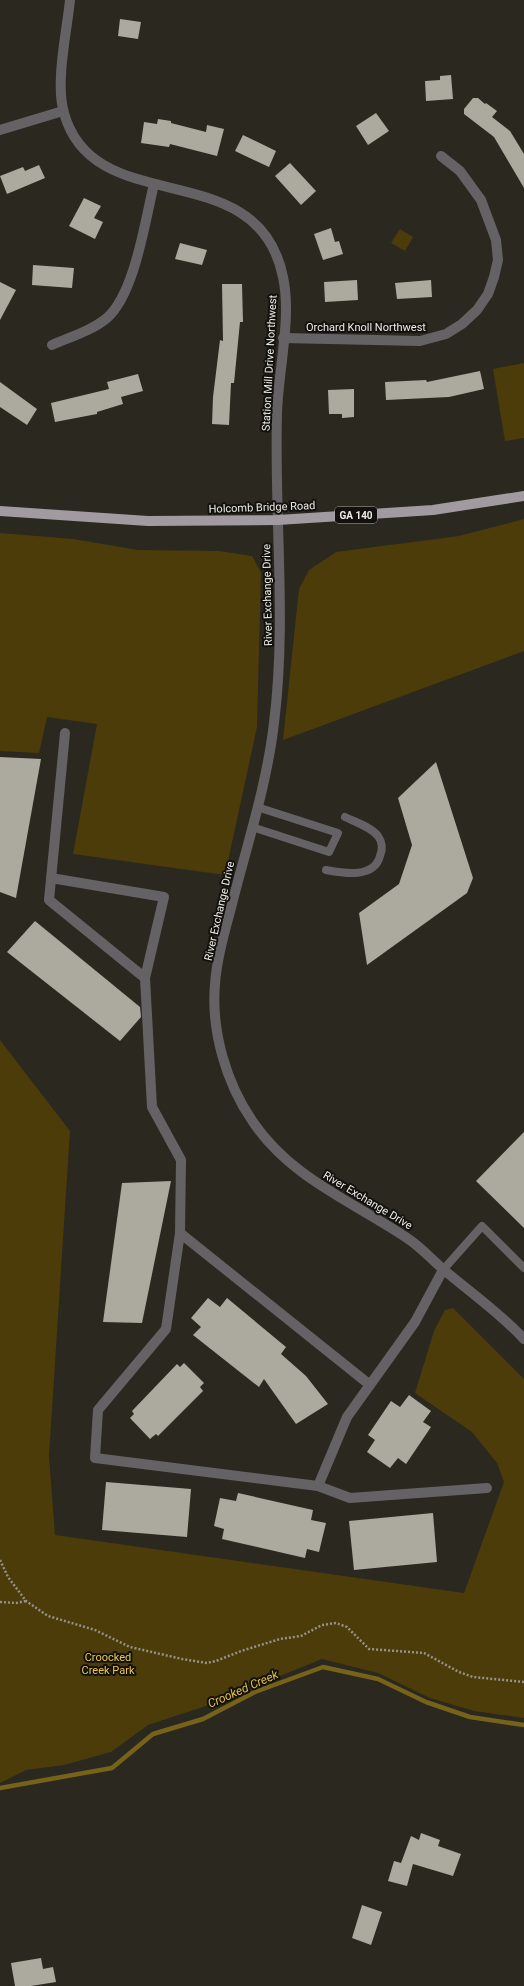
<svg xmlns="http://www.w3.org/2000/svg" width="524" height="1986" font-family="Roboto,sans-serif">
  <rect width="100%" height="100%" fill="#2b2820"/>
  <g fill="#4b3c09">
    <polygon points="400,229 413,237 405,251 391,243"/>
    <polygon points="524,363 524,438 505,441 493,369"/>
    <polygon points="524,519 524,651 283,740 299,589 309,570 336,552 459,536"/>
    <polygon points="0,533 73,539 138,550 219,551 252,556 261,573 257,727 225,875 73,854 97,724 47,717 39,753 0,751"/>
    <polygon points="0,1040 70,1131 49,1456 55,1535 464,1593 504,1482 497,1463 472,1432 415,1393 434,1331 445,1310 453,1308 524,1379 524,1718 474,1711 430,1698 378,1673 322,1659 203,1707 148,1725 111,1752 64,1765 26,1770 0,1783"/>
  </g>
  <g fill="none" stroke-linecap="round" stroke-linejoin="round">
    <polyline stroke="#77621a" stroke-width="4.5" points="0,1788 112,1768 153,1734 203,1719 255,1692 323,1667 378,1679 426,1702 470,1717 524,1725"/>
  </g>
  <g fill="#aca99e">
    <polygon points="120,19 141,22 138,39 118,36"/>
    <polygon points="451,75 453,99 426,101 425,81 440,80 440,76"/>
    <polygon points="473,98 478,98 485,104 486,103 497,111 492,117 510,131 524,154 524,188 494,137 464,114 464,109"/>
    <polygon points="376,113 389,131 368,145 356,126"/>
    <polygon points="158,119 171,121 171,123 206,132 207,125 224,129 217,156 170,144 169,147 141,143 144,122 157,124"/>
    <polygon points="243,135 276,151 269,167 235,151"/>
    <polygon points="290,163 316,191 301,205 275,176"/>
    <polygon points="39,165 45,178 7,194 0,176 23,167 25,171"/>
    <polygon points="84,198 101,206 94,218 103,222 95,239 69,226"/>
    <polygon points="331,228 335,242 339,241 343,254 323,260 314,234"/>
    <polygon points="180,243 207,250 202,265 175,259"/>
    <polygon points="33,265 74,268 72,288 32,285"/>
    <polygon points="357,280 358,300 325,302 324,282"/>
    <polygon points="431,280 432,297 397,299 395,283"/>
    <polygon points="0,282 16,290 0,320"/>
    <polygon points="222,284 242,284 243,322 240,322 234,383 231,383 229,425 212,424 213,397 220,340 223,341"/>
    <polygon points="480,371 484,389 449,397 386,400 385,382 426,380 427,382"/>
    <polygon points="138,374 143,391 121,397 123,404 97,412 97,414 55,422 51,403 109,389 107,382"/>
    <polygon points="0,382 37,409 27,425 0,407"/>
    <polygon points="354,389 354,417 342,418 342,414 329,414 328,390"/>
    <polygon points="0,757 41,759 16,898 0,892"/>
    <polygon points="436,762 473,878 467,893 367,965 359,913 399,884 412,845 398,798"/>
    <polygon points="35,921 140,1007 141,1017 120,1041 7,952"/>
    <polygon points="524,1132 524,1228 476,1181"/>
    <polygon points="171,1181 142,1323 103,1322 122,1183"/>
    <polygon points="208,1298 220,1307 227,1298 286,1347 281,1354 306,1376 328,1404 296,1424 264,1379 259,1387 193,1335 201,1327 191,1318"/>
    <polygon points="184,1363 204,1383 200,1387 203,1391 158,1436 156,1434 150,1439 130,1418 134,1414 132,1411 177,1364 180,1367"/>
    <polygon points="409,1395 431,1411 423,1422 431,1427 406,1464 398,1458 390,1468 367,1452 375,1440 368,1435 391,1401 400,1407"/>
    <polygon points="106,1482 191,1489 187,1537 102,1530"/>
    <polygon points="238,1493 313,1510 311,1520 326,1523 319,1552 307,1549 305,1558 222,1539 224,1529 214,1526 220,1498 236,1501"/>
    <polygon points="433,1513 437,1562 354,1570 349,1521"/>
    <polygon points="421,1833 440,1840 438,1846 461,1854 453,1876 413,1864 407,1886 388,1881 394,1861 401,1863 411,1836 419,1840"/>
    <polygon points="362,1905 382,1912 371,1945 352,1938"/>
    <polygon points="41,1958 43,1969 53,1967 56,1982 31,1986 15,1986 11,1963"/>
  </g>
  <g fill="none" stroke-linecap="round" stroke-linejoin="round">
    <g stroke="#95928b" stroke-width="2.5" stroke-dasharray="2 2" stroke-linecap="butt">
      <polyline points="0,1560 8,1577 26,1601 48,1616 95,1630 130,1647 182,1659 207,1663 216,1661 241,1651 280,1639 301,1636 322,1625 336,1623 347,1627 369,1649 424,1653 459,1672 473,1677 524,1682"/>
      <polyline points="0,1602 16,1603 26,1601"/>
    </g>
    <g stroke="#656265" stroke-width="8">
      <polyline points="252,827 329,852 338,833 257,807"/>
      <path d="M326,870c17,3 48,9 54,-14 3,-7 3,-13 -2,-20 -7,-9 -23,-14 -33,-19"/>
      <polyline points="443,1270 482,1226 524,1268"/>
    </g>
    <g stroke="#656265" stroke-width="10">
      <path d="M70,0c-3,31 -15,83 -6,113 30,109 194,39 219,164 9,41 -5,94 -6,137 -3,103 10,206 -3,309 -7,61 -27,122 -42,181 -7,27 -15,53 -17,80 -4,47 11,99 38,138 39,57 99,79 154,116 14,9 25,22 37,32 27,23 56,43 80,69"/>
      <polyline points="0,130 63,111"/>
      <polyline points="283,338 420,341 446,334 462,324 477,310 488,294 494,277 498,260 496,240 481,200 460,171 441,156"/>
      <path d="M52,345c18,-8 39,-14 55,-27 28,-25 38,-97 47,-134"/>
      <polyline points="65,733 49,900 145,978 152,1107 181,1160 180,1233 166,1329 98,1410 95,1458 318,1486 350,1498 487,1488"/>
      <polyline points="51,878 164,897 145,978"/>
      <polyline points="180,1233 370,1385"/>
      <polyline points="318,1486 347,1417 415,1322 443,1270"/>
    </g>
    <polyline stroke="#a29aa1" stroke-width="10" points="0,511 148,521 278,520 433,510 524,496"/>
  </g>
  <g text-anchor="middle" stroke-width="4" stroke-linejoin="round" paint-order="stroke">
    <rect fill="#12110d" stroke="#acaaa5" stroke-width="1" x="335" y="507" width="42" height="16" rx="3"/>
    <g font-size="10" font-weight="bold" fill="#eeece6">
      <text x="356" y="519">GA 140</text>
    </g>
    <g font-size="11" fill="#eeece6" stroke="#12110d">
      <text x="366" y="331">Orchard Knoll Northwest</text>
      <text transform="translate(269 363) rotate(-87)" y="4">Station Mill Drive Northwest</text>
      <text transform="translate(262 507) rotate(-2)" y="4">Holcomb Bridge Road</text>
      <text transform="translate(267 595) rotate(-91)" y="4">River Exchange Drive</text>
      <text transform="translate(219 911) rotate(-77)" y="4">River Exchange Drive</text>
      <text transform="translate(368 1200) rotate(31)" y="4">River Exchange Drive</text>
    </g>
    <g font-size="11" fill="#eec84c" stroke="#12110d">
      <text x="108" y="1661">Croocked<tspan x="108" dy="13">Creek Park</tspan></text>
    </g>
    <g font-size="12" font-style="italic" fill="#e4bf41" stroke="#12110d">
      <text transform="translate(243 1689) rotate(-24)" y="4">Crooked Creek</text>
    </g>
  </g>
</svg>
